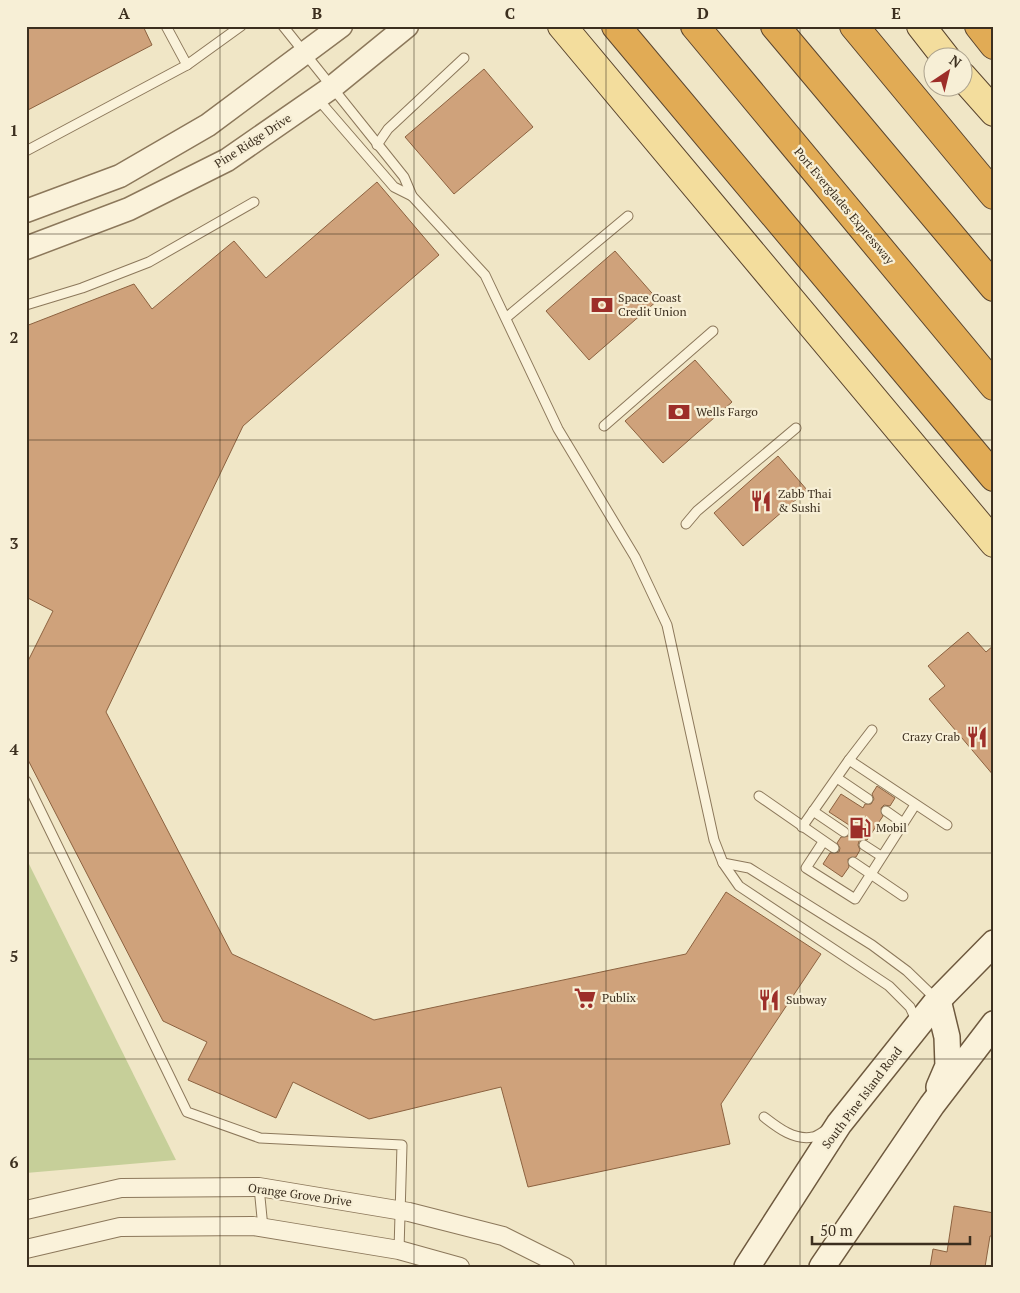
<svg xmlns="http://www.w3.org/2000/svg" width="1020" height="1293" font-family="'PT Serif',serif">
  <rect width="100%" height="100%" fill="#f0e6c6"/>
  <polygon fill="#c6cf99" points="26,858 176,1160 26,1173"/>
  <g fill="#cfa27b" stroke="#8c6240">
    <polygon points="26,26 143,26 152,45 26,111"/>
    <polygon points="484,69 533,127 454,194 405,137"/>
    <polygon points="377,182 439,255 243,426 106,712 232,954 374,1020 686,954 726,892 821,954 721,1104 730,1144 528,1187 501,1087 369,1119 293,1082 276,1118 188,1080 207,1042 163,1021 26,756 26,665 53,611 26,597 26,326 134,284 152,309 234,241 266,278"/>
    <polygon points="615,251 658,300 589,360 546,311"/>
    <polygon points="695,360 732,402 663,463 625,421"/>
    <polygon points="778,456 807,490 743,546 714,513"/>
    <polygon points="968,632 986,652 994,645 994,776 929,699 945,686 928,666"/>
    <polygon points="877,786 895,798 890,806 884,805 881,808 883,816 867,840 859,841 858,845 860,850 856,857 848,859 849,867 842,877 823,864 830,853 839,852 840,848 837,843 841,837 849,836 850,830 849,825 829,812 841,794 863,808 865,804 871,804 874,799 872,794"/>
    <polygon points="954,1206 994,1213 994,1236 990,1236 985,1267 930,1267 933,1249 947,1252"/>
  </g>
  <g fill="none" stroke-linecap="round" stroke-linejoin="round">
    <g stroke="#8c785b" stroke-width="11">
      <g id="service">
        <polyline points="166,26 187,65 241,26"/>
        <polyline points="283,26 404,177 412,196 485,275 558,429 635,557 667,625 714,840 723,863 739,886 889,986 910,1007 917,1022"/>
        <polyline points="317,98 394,187 412,196"/>
        <polyline points="377,145 388,129 464,58"/>
        <polyline points="26,151 187,65"/>
        <polyline points="26,305 82,288 149,262 254,202"/>
        <polyline points="507,317 628,216"/>
        <polyline points="604,426 713,331"/>
        <polyline points="686,524 697,511 796,428"/>
        <polyline points="849,760 872,730"/>
        <polyline points="837,778 868,799"/>
        <polyline points="26,781 187,1112 260,1138 402,1145 399,1250"/>
        <polyline points="759,796 834,848"/>
        <polyline points="813,811 844,832"/>
        <polyline points="886,811 903,823"/>
        <polyline points="802,827 849,760 947,825"/>
        <polyline points="823,842 806,868 855,899 915,805"/>
        <polyline points="864,845 881,856"/>
        <polyline points="853,862 903,896"/>
        <polyline points="723,863 749,868 872,945 907,971 937,1000"/>
        <path d="M764,1117c13,10 30,24 49,20 4,-1 10,-5 14,-8"/>
        <polyline points="259,1187 263,1228"/>
      </g>
    </g>
    <g stroke="#8c785b" stroke-width="20">
      <g id="minor">
        <polyline points="26,1210 121,1188 259,1187 409,1212 503,1236 565,1267"/>
        <polyline points="26,1249 120,1227 253,1226 399,1250 460,1267"/>
      </g>
    </g>
    <g stroke="#8c785b" stroke-width="25">
      <g id="tertiary">
        <polyline points="26,211 120,176 208,125 341,26"/>
        <polyline points="26,248 129,209 227,160 331,88 407,26"/>
      </g>
    </g>
    <g stroke="#6e593e" stroke-width="28">
      <g id="secondary">
        <polyline points="938,1000 947,1037 948,1066 939,1087"/>
        <polyline points="747,1267 839,1124 938,1000 994,943"/>
        <polyline points="822,1267 932,1105 994,1024"/>
      </g>
    </g>
    <g stroke="#5a452f" stroke-width="30">
      <g id="primary">
        <polyline points="562,26 994,543"/>
        <polyline points="921,26 946,58"/>
        <polyline points="962,76 994,112"/>
      </g>
    </g>
    <g stroke="#5a452f" stroke-width="30">
      <g id="motorway">
        <polyline points="616,26 994,477"/>
        <polyline points="695,26 994,386"/>
        <polyline points="775,26 994,287"/>
        <polyline points="854,26 994,195"/>
        <polyline points="979,26 994,45"/>
      </g>
    </g>
    <use href="#service" stroke="#faf2da" stroke-width="9"/>
    <use href="#minor" stroke="#faf2da" stroke-width="18"/>
    <use href="#tertiary" stroke="#faf2da" stroke-width="22"/>
    <use href="#secondary" stroke="#faf2da" stroke-width="25"/>
    <use href="#primary" stroke="#f3dd9d" stroke-width="28"/>
    <use href="#motorway" stroke="#e1ab55" stroke-width="28"/>
  </g>
  <path fill="none" stroke="#3c2f1f" stroke-width="1" stroke-opacity="0.55" d="M220,26v1241M414,26v1241M606,26v1241M800,26v1241M26,234h968M26,440h968M26,646h968M26,853h968M26,1059h968"/>
  <defs>
    <g id="bank-bare" transform="scale(1.725)"><path d="M-6-4H6V4H-6ZM0-2.3a2.3 2.3 0 1 0 0 4.6a2.3 2.3 0 1 0 0-4.6Z" fill="#9d2e29" stroke="#f7efd6" stroke-width="2.5" paint-order="stroke"/></g>
    <g id="restaurant-bare" transform="scale(1.725)"><path d="M-5-6h1v4h1v-4h1v4h1v-4h1v5L-1.5 .5V6h-2V.5L-5-1ZM5-6V6H3V1.5H1.5Q1.5-4 5-6Z" fill="#9d2e29" stroke="#f7efd6" stroke-width="2.5" paint-order="stroke"/></g>
    <g id="fuel-bare" transform="scale(1.725)"><path d="M-5.5-6h7V0h2V4h1.3V-2.5L3-4.5l.8-.8L6-3V5H2.5V1h-1V6h-7ZM-4.2-4.7v3.2H.2V-4.7Z" fill="#9d2e29" stroke="#f7efd6" stroke-width="2.5" paint-order="stroke"/></g>
    <g id="supermarket-bare" transform="scale(1.725)"><path d="M-6-5.5h2.5l.6 2H6L4.5 2H-2.5L-4.4-4H-6ZM-1.5 3.2a1.3 1.3 0 1 0 .1 0ZM3 3.2a1.3 1.3 0 1 0 .1 0Z" fill="#9d2e29" stroke="#f7efd6" stroke-width="2.5" paint-order="stroke"/></g>
  </defs>
  <g fill-rule="evenodd">
    <use href="#bank-bare" x="602" y="305"/>
    <use href="#bank-bare" x="679" y="412"/>
    <use href="#restaurant-bare" x="761" y="501"/>
    <use href="#restaurant-bare" x="977" y="737"/>
    <use href="#fuel-bare" x="860" y="828"/>
    <use href="#supermarket-bare" x="585" y="998"/>
    <use href="#restaurant-bare" x="769" y="1000"/>
  </g>
  <g text-anchor="middle" stroke-width="4.5" stroke-linejoin="round" paint-order="stroke">
    <g font-size="12" fill="#3c2f1f" stroke="#f7efd6">
      <text transform="translate(253 141) rotate(-33)" y="4">Pine Ridge Drive</text>
      <text transform="translate(844 206) rotate(50)" y="4">Port Everglades Expressway</text>
      <text transform="translate(862 1098) rotate(-53)" y="4">South Pine Island Road</text>
      <text transform="translate(300 1195) rotate(8)" y="4">Orange Grove Drive</text>
    </g>
    <g font-size="12" fill="#3c2f1f" stroke="#f7efd6" text-anchor="start">
      <text x="618" y="302">Space Coast<tspan x="618" dy="14">Credit Union</tspan></text>
      <text x="696" y="416">Wells Fargo</text>
      <text x="778" y="498">Zabb Thai<tspan x="778" dy="14">&amp; Sushi</tspan></text>
      <text x="960" y="741" text-anchor="end">Crazy Crab</text>
      <text x="876" y="832">Mobil</text>
      <text x="602" y="1002">Publix</text>
      <text x="786" y="1004">Subway</text>
    </g>
  </g>
  <rect width="1020" height="1293" fill="none" stroke="#f7efd6" stroke-width="55"/>
  <g transform="translate(948 72) rotate(35)"><circle r="24" fill="#f7efd6" stroke="#aca28d"/>
  <path d="M0-4L9 19L0 12L-9 19Z" fill="#9d2e29"/>
  <text y="-8" font-size="14" font-weight="bold" text-anchor="middle" fill="#3c2f1f">N</text>
  </g>
  <path d="M812 1236v8h158v-8" fill="none" stroke="#3c2f1f" stroke-width="2.5"/>
  <text x="820" y="1236" font-size="15" fill="#3c2f1f" stroke="#f7efd6" stroke-width="4" paint-order="stroke">50 m</text>
  <rect x="28" y="28" width="964" height="1238" fill="none" stroke="#3c2f1f" stroke-width="2"/>
  <g font-size="16" text-anchor="middle" font-weight="bold" fill="#3c2f1f">
    <text x="124" y="19">A</text>
    <text x="317" y="19">B</text>
    <text x="510" y="19">C</text>
    <text x="703" y="19">D</text>
    <text x="896" y="19">E</text>
    <text x="14" y="136">1</text>
    <text x="14" y="343">2</text>
    <text x="14" y="549">3</text>
    <text x="14" y="755">4</text>
    <text x="14" y="962">5</text>
    <text x="14" y="1168">6</text>
  </g>
</svg>
